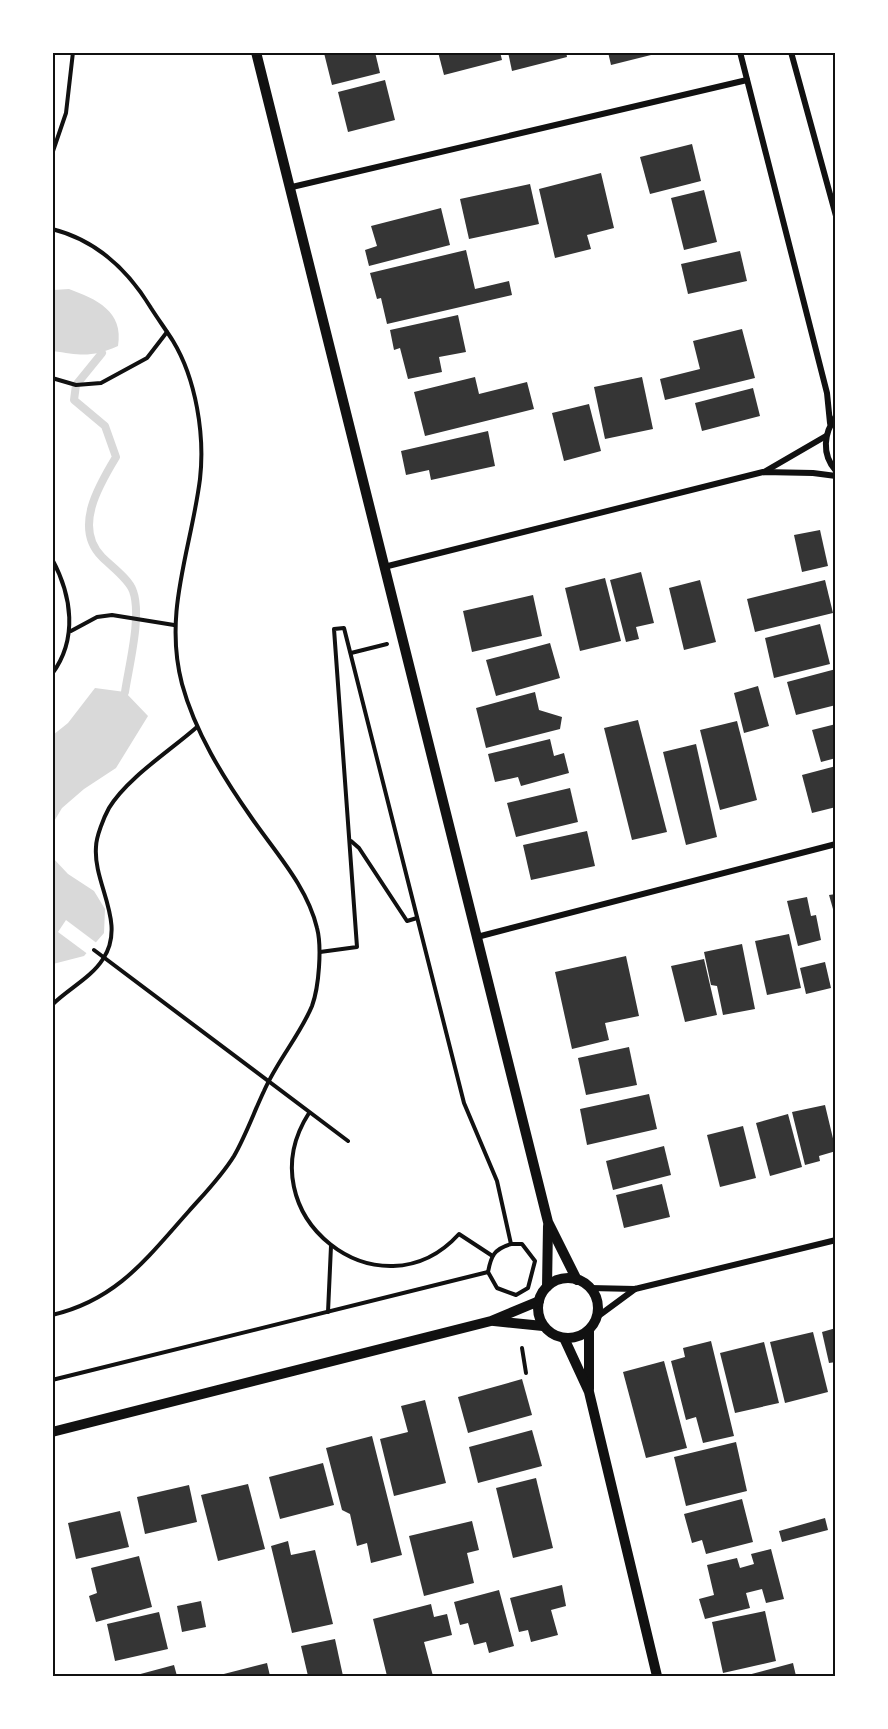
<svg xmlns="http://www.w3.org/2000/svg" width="888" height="1729" font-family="'IBM Plex Serif',serif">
  <rect width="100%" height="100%" fill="#fff"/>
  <g fill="#d9d9d9">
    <path d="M69,289c27,10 55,22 49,57 -27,12 -38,9 -65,5v-61z"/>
    <polygon points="95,688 125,692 148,716 116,768 84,789 62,808 53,823 53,735 68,723"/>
    <polygon points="52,857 68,874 94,891 105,909 104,933 84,956 53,964"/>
  </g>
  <polygon fill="#fff" points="66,920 98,944 89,955 58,932"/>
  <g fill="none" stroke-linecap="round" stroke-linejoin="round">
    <path stroke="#d9d9d9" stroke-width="8" d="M102,353l-26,32 -2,15 31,26 11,31c-17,28 -43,71 -14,100 9,9 27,22 31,34 9,25 -4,74 -8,101"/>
  </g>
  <g fill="#353535">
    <polygon points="375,52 380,73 332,85 324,53"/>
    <polygon points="438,52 500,52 502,60 444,75"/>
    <polygon points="508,52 566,52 567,57 512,71"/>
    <polygon points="608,52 659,52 659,53 611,65"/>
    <polygon points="385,80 395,120 348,132 338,92"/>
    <polygon points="692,144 701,181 650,194 640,157"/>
    <polygon points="601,173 614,228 587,235 591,249 555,258 539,189"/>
    <polygon points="530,184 539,224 469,239 460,199"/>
    <polygon points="704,190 717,242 684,250 671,198"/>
    <polygon points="441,208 450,245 369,266 365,250 377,246 371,226"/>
    <polygon points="466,250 475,289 509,281 512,295 387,324 381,298 377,299 370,273"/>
    <polygon points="740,251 747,281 688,294 681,264"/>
    <polygon points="458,315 466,352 439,357 442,372 408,379 400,348 394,350 390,330"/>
    <polygon points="742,329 755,378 665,400 660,379 700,369 693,341"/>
    <polygon points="475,377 479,394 527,382 534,409 425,436 414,392"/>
    <polygon points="642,377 653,429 605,439 594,387"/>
    <polygon points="753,388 760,416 702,431 695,403"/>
    <polygon points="589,404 601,451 564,461 552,413"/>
    <polygon points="488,431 495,466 431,480 429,470 406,475 401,451"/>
    <polygon points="820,530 828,566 802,572 794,535"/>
    <polygon points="641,572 654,623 636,627 639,639 626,642 610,580"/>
    <polygon points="605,578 621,641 580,651 565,588"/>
    <polygon points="700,580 716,642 684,650 669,588"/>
    <polygon points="825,580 833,613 755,632 747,599"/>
    <polygon points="533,595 542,636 472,652 463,611"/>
    <polygon points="820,624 830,664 774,678 765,638"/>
    <polygon points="550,643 560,678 496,696 486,660"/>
    <polygon points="836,669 836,705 796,715 787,682"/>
    <polygon points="758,686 769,726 744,733 734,693"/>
    <polygon points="535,692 539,710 562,717 560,729 486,748 476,708"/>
    <polygon points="638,720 667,832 632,840 604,728"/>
    <polygon points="737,721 757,800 720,810 700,730"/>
    <polygon points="836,724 836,758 821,762 812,730"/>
    <polygon points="550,739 554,756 564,753 569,773 521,786 518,777 495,782 488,754"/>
    <polygon points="696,744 717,837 686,845 663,752"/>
    <polygon points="836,766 836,807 812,813 802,775"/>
    <polygon points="570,788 578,822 516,837 507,803"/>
    <polygon points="587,831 595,866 531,880 523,845"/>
    <polygon points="836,894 836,916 835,916 829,895"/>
    <polygon points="807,897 811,916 816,915 821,940 798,946 787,901"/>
    <polygon points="789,934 801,988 767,995 755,941"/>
    <polygon points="742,944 755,1009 723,1015 717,986 711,985 704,952"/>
    <polygon points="626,956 639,1016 605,1023 609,1040 572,1049 555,972"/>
    <polygon points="704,959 717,1015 685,1022 671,966"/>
    <polygon points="825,962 831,988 806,994 800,968"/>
    <polygon points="629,1047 637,1085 586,1095 578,1058"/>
    <polygon points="649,1094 657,1129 587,1145 580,1109"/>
    <polygon points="825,1105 836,1151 819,1156 820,1161 805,1165 792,1112"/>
    <polygon points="788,1114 802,1167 770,1176 756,1123"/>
    <polygon points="743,1126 756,1178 720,1187 707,1135"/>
    <polygon points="664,1146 671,1175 613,1190 606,1161"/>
    <polygon points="662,1184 670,1217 624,1228 616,1195"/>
    <polygon points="836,1328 836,1362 829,1363 822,1332"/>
    <polygon points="813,1332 828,1392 785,1403 770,1342"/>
    <polygon points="711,1341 734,1436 703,1443 696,1417 686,1420 671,1361 685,1357 683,1348"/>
    <polygon points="764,1342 779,1403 735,1413 720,1353"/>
    <polygon points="664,1361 687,1448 646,1458 623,1372"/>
    <polygon points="522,1379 532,1415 468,1433 458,1397"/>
    <polygon points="425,1400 446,1483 394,1496 380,1439 408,1432 401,1406"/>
    <polygon points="532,1430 542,1466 478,1483 469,1447"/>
    <polygon points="372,1436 402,1555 371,1563 367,1543 357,1546 350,1514 342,1510 326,1448"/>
    <polygon points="736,1442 747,1491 686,1506 674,1457"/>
    <polygon points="323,1463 334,1505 280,1519 269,1477"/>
    <polygon points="536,1478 553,1548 513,1558 496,1488"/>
    <polygon points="248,1484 265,1549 218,1561 201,1495"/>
    <polygon points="189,1485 197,1522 145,1534 137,1497"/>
    <polygon points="742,1499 753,1542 706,1554 702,1540 692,1543 684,1514"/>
    <polygon points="120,1511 129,1547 76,1559 68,1523"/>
    <polygon points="825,1518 828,1530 782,1542 779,1531"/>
    <polygon points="472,1521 479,1550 467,1553 474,1583 424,1596 409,1536"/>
    <polygon points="288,1541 291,1555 315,1550 333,1624 292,1633 271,1546"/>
    <polygon points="771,1549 784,1599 766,1603 762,1589 746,1593 750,1608 705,1619 699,1599 714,1595 707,1565 737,1558 740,1568 754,1564 751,1554"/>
    <polygon points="139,1556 152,1607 96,1622 89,1596 97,1593 91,1568"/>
    <polygon points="562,1585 566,1606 551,1610 558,1635 531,1642 528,1630 519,1632 510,1598"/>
    <polygon points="499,1590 514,1646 489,1653 486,1642 474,1645 468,1623 460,1625 454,1602"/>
    <polygon points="201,1601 206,1627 182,1632 177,1606"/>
    <polygon points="431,1604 434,1617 447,1614 452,1635 424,1642 433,1676 387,1676 373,1619"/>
    <polygon points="765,1611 776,1661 723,1673 712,1622"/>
    <polygon points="159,1612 168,1649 115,1661 107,1624"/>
    <polygon points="335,1639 343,1676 308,1676 301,1646"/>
    <polygon points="267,1663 270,1676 216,1676"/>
    <polygon points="793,1663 796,1676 744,1676"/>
    <polygon points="174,1665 177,1676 133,1676"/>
  </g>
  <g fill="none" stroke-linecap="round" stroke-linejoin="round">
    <g stroke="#111" stroke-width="4">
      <polyline points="52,154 66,113 73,52"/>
      <path d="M52,229c44,11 76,41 99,79 7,11 15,22 22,33 23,38 32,94 27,138 -9,71 -37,133 -18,205 13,48 41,93 69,133 24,35 56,69 66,111 5,19 2,59 -5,78 -12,29 -35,55 -48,85 -10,21 -18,44 -30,65 -13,21 -29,37 -45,55 -42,47 -72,89 -137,104"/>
      <polyline points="52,378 76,385 101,383 147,358 167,332"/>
      <path d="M52,559c20,37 26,80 0,115"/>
      <polyline points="71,631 97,617 112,615 174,625"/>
      <polyline points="351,653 387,644"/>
      <polyline points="351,841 359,848 407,921 417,918"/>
      <polyline points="94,950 348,1141"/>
      <polyline points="320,952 357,947 334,629 344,628 464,1103 497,1181 511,1244"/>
      <path d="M52,1005c16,-16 39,-27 51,-46 24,-36 -10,-75 -7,-112 0,-10 8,-30 13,-39 18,-30 62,-58 88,-81"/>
      <path d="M309,1113c-65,101 71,208 150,121l32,21"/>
      <path d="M511,1244h11l13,17 -7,27 -12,7 -19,-7 -9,-16c3,-16 6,-23 23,-28z"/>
      <polyline points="328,1312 331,1246"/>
      <polyline points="522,1348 526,1373"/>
      <polyline points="52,1380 488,1272"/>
    </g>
    <g stroke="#111" stroke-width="6">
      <polyline points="740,52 827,393 830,423"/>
      <polyline points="791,52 836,216"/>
      <polyline points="292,187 747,80"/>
      <path d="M836,416c-12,17 -15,38 0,55"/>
      <polyline points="764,472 826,436"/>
      <polyline points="384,567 763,472 813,473 836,476"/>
      <polyline points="477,937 836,844"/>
      <polyline points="590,1288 635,1289 836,1240"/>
      <polyline points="597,1317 635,1289"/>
    </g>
    <g stroke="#111" stroke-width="10">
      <polyline points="256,52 548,1222 577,1280"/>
      <circle cx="568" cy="1308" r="30"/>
      <polyline points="547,1287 548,1226"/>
      <polyline points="494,1321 543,1326"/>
      <polyline points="589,1330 589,1389"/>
      <polyline points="564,1338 589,1392 657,1676"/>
      <polyline points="52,1432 491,1321 539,1301"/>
    </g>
  </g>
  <rect width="888" height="1729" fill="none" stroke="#ffffff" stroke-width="108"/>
  <rect x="54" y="54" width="780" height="1621" fill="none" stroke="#111" stroke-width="2"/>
</svg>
